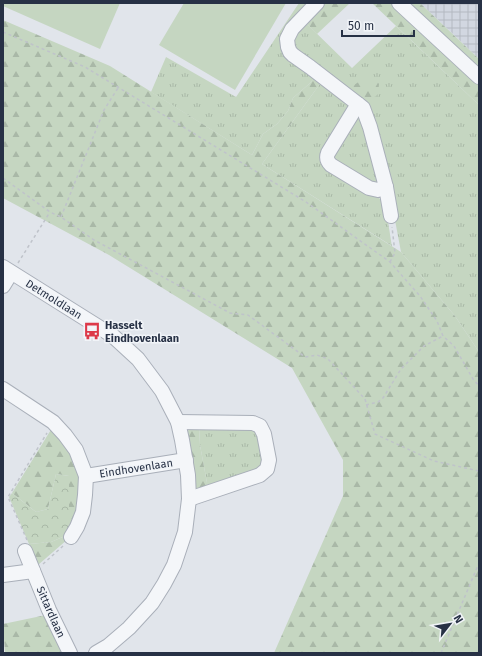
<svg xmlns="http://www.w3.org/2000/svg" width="482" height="656" font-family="'Fira Sans',sans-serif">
  <defs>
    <pattern id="industrial-grid" width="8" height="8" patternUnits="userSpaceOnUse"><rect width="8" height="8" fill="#d2d7e1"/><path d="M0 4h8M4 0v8" fill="none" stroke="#b4b9c2"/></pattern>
    <pattern id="grass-tufts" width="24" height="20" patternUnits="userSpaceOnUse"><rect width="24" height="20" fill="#c5d6c1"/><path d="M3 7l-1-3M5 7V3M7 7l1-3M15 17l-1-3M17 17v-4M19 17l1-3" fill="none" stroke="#a9b8a7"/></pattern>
    <pattern id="forest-firs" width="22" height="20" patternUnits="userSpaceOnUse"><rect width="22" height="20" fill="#c5d6c1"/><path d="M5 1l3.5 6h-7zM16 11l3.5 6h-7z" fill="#a9b8a7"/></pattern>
    <pattern id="park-crowns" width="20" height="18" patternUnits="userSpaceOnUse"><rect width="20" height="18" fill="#c5d6c1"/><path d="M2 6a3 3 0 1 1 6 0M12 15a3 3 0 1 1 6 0" fill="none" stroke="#a9b8a7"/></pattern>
  </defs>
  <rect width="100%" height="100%" fill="#e1e5eb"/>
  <polygon fill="url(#industrial-grid)" points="420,3 479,3 479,59 454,35"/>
  <g fill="url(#grass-tufts)">
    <polygon points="299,3 313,3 282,35 316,76 309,84 293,98 288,111 277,124 263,134 252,155 151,92 166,57 236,97"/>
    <polygon points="305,22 352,68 396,26 479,105 479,352 455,316 401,252 391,199 348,89 295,50 292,42 295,33"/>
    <path d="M322,81l31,23 -29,47 47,43c3,1 7,3 9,5 7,8 10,36 12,47l-130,-82z"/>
    <polygon points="356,118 361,119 381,176 377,184 335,166 329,153"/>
    <polygon points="199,426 255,428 265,467 208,491 207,483 200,445"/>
  </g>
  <g fill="url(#forest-firs)">
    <polygon points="323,3 350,3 317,34 305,22"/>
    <polygon points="372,3 420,3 479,59 479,105"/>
    <polygon points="3,20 110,66 252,155 263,134 277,124 288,111 293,98 309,84 316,76 322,81 262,164 401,252 455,316 479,352 479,653 274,653 343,496 343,460 292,368 109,255 3,198"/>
    <polygon points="366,77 374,78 379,84 378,94 365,105 348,89"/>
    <polygon points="199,426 200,445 207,483 208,491 199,491 194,486 187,432 190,428"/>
    <polygon points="52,428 68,445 80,477 78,509 69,509 69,476 56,474 48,509 36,512 12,493"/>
    <polygon points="65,536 68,539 38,565 29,544 51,542"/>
    <polygon points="46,615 64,653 5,653 3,624"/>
  </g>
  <polygon fill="url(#park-crowns)" points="56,474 69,476 69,509 78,509 65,536 51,542 29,544 9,497 12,493 36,512 48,509"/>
  <g fill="#c5d6c1">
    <polygon points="3,3 120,3 100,49 3,6"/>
    <polygon points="184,3 286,3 235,90 159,45"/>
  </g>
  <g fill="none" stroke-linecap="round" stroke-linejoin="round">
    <g stroke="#a9afb9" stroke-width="16">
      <g id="minor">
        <path d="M317,3l-25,26 -5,10 1,8 2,5 3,3 17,12 48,37 -30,49c-2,5 -1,8 3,12l38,23 9,2 8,-3"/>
        <polyline points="399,3 479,77"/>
        <polyline points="358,104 363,108 370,127 386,187 391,216"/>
        <polyline points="3,267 113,336 138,359 162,391 178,422 182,440 188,475 189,499 185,532 174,565 164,584 152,603 129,628 108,646 96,653"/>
        <polyline points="3,286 11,273"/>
        <polyline points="3,389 53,422 65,435 76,450 86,476 85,495 83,512 77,527 71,537"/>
        <polyline points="178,422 253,423 260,426 264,434 269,460 267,469 260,475 189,499"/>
        <polyline points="86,476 186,460"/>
        <polyline points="25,551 49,610 70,653"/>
        <polyline points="3,575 33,571"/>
      </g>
    </g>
    <g stroke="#bfc3ca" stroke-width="1.5" stroke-dasharray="3 3" stroke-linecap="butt">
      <polyline points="3,32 85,67 306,202 390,262 420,296 437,321 443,336 454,346 473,379 479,386"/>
      <polyline points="3,178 50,212 61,217 94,240 230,313 248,315 305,357 317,355 328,359 365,399 375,434 434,461 479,471"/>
      <polyline points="61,217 104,110 118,88"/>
      <polyline points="390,262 395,253 392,227"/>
      <polyline points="18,263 50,212"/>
      <polyline points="366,405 378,402 383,398 401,369 424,346 443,336"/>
      <polyline points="27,540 8,497 47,433"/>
      <polyline points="43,564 63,546"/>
      <polyline points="441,653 479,563"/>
    </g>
    <use href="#minor" stroke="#f4f6f9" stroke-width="14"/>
  </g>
  <defs>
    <g id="bus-bare" transform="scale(1.38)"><path d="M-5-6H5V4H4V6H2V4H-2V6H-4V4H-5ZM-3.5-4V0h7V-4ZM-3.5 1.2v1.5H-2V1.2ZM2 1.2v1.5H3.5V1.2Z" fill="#dd3949" stroke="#f1f4f8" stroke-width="2.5" paint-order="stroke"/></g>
  </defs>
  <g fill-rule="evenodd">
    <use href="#bus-bare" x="92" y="331"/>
  </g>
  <g text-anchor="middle" stroke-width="3" stroke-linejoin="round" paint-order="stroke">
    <g font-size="11" fill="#273145" stroke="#f1f4f8">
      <text transform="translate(54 299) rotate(32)" y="4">Detmoldlaan</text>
      <text transform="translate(136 468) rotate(-9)" y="4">Eindhovenlaan</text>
      <text transform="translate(51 612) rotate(66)" y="4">Sittardlaan</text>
    </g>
    <g font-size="11" font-weight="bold" fill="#273145" stroke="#f1f4f8" text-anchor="start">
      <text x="105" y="329">Hasselt<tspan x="105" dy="13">Eindhovenlaan</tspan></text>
    </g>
  </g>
  <rect width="482" height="656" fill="none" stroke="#273145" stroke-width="8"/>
  <g transform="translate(450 624) rotate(59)" stroke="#f1f4f8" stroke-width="3" paint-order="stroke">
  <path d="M0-3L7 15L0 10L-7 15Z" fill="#273145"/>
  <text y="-6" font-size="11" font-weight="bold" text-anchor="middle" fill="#273145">N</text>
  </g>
  <path d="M342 30v6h72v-6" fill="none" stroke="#273145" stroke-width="2"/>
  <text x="348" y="30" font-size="12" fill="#273145" stroke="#f1f4f8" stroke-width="3" paint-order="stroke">50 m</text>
</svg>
